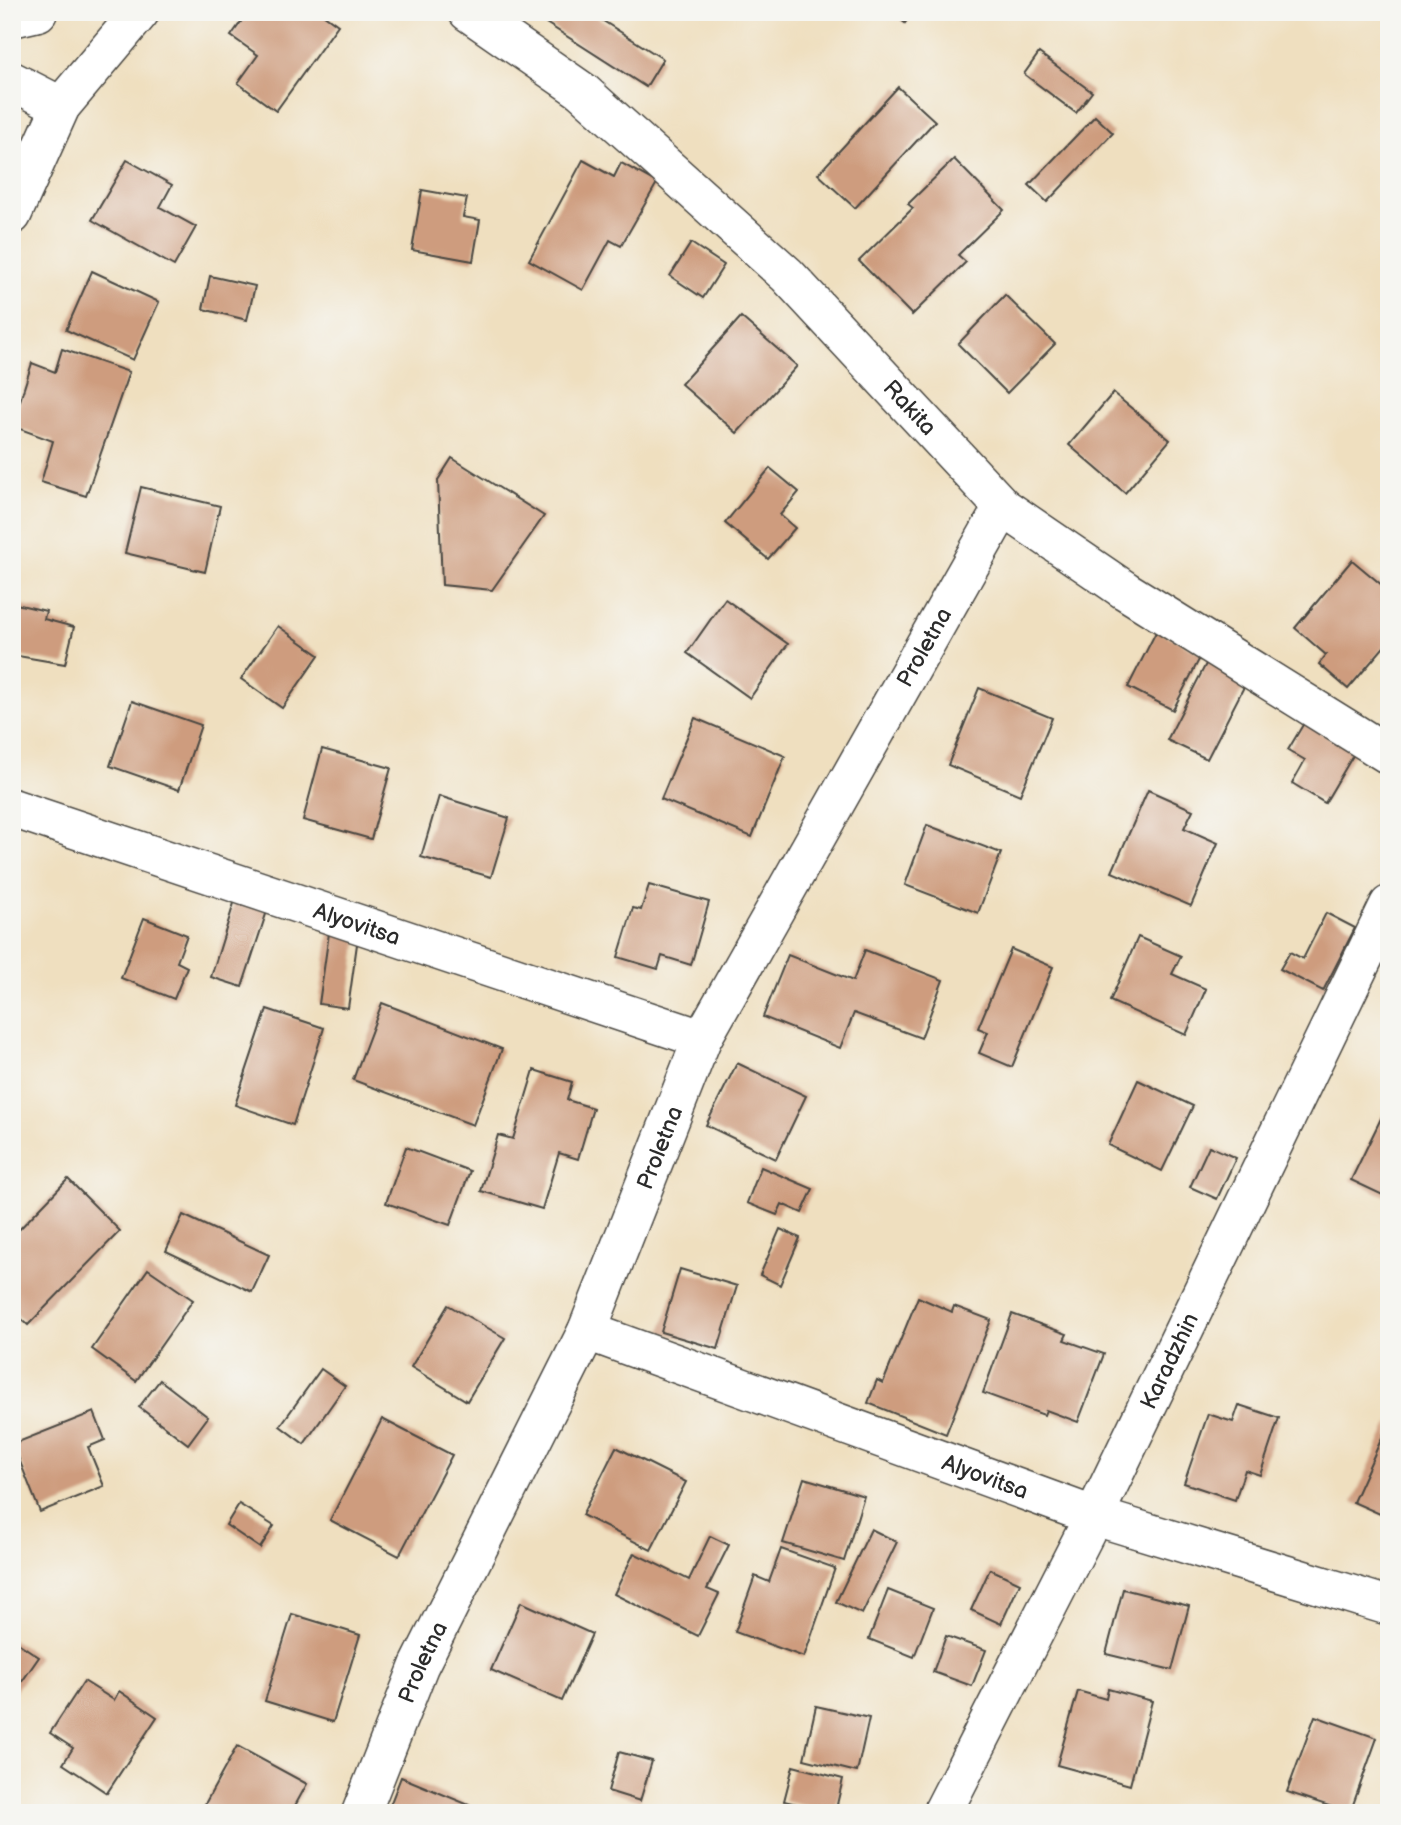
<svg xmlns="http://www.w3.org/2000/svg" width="1401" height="1825" font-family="'Balsamiq Sans',sans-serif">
  <rect width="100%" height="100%" fill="#f6f6f2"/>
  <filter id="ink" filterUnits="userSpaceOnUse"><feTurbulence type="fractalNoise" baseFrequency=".0143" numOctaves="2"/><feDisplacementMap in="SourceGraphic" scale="14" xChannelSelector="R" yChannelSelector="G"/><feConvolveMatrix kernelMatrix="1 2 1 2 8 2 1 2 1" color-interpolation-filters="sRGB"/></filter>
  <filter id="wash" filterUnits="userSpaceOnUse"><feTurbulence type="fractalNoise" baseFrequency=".00686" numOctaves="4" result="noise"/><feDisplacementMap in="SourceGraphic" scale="28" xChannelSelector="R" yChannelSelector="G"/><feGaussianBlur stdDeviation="1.57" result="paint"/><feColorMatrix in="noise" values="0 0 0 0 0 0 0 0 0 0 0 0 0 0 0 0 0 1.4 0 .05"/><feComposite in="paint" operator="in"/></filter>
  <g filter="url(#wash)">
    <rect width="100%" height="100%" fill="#efdfbf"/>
    <g id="blocks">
      <g fill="#ce9c7e">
        <polygon points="248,12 320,12 338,25 276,111 238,83 258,55 231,36"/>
        <polygon points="529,12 589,12 663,59 646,87"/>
        <polygon points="891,12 913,12 905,23"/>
        <polygon points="1039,53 1092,92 1076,113 1024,74"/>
        <polygon points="898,87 935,121 855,208 818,174"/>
        <polygon points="1095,116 1113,133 1047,202 1029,185"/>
        <polygon points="954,159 1004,210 958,255 966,262 912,315 859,261 913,208 908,204"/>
        <polygon points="127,160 172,185 160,207 196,227 174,266 92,220"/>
        <polygon points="583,160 614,177 621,163 657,183 621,246 610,240 583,290 529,260"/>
        <polygon points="422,190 467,198 463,217 480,220 473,261 412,250"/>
        <polygon points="691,243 724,265 703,298 670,276"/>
        <polygon points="92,271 159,302 133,360 66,330"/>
        <polygon points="210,276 255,286 247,320 203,309"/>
        <polygon points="1005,295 1055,344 1007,393 958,344"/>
        <polygon points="741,317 797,366 737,433 681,384"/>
        <polygon points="62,349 129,372 86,496 41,482 53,441 12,426 32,363 55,372"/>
        <polygon points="1113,393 1170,440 1125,493 1069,445"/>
        <polygon points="452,458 544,516 492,590 442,585 438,480"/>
        <polygon points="770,468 799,492 780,515 795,528 768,559 725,523"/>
        <polygon points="141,487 220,506 205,572 125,553"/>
        <polygon points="1352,560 1389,591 1389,641 1348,689 1319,664 1326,655 1295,628"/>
        <polygon points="725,599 788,644 750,698 687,653"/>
        <polygon points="12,603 46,611 44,619 74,627 65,664 12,655"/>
        <polygon points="278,626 319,655 282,708 241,679"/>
        <polygon points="1157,630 1202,654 1173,710 1128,687"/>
        <polygon points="1209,658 1249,677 1207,759 1167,740"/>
        <polygon points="979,688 1052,718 1020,795 948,765"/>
        <polygon points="132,701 201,725 179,790 110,766"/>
        <polygon points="695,718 785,756 752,837 661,799"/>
        <polygon points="1304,723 1355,752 1325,803 1292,783 1305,760 1288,750"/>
        <polygon points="322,749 391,768 371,839 303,820"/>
        <polygon points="1148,790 1193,810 1184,828 1218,843 1191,906 1112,872"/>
        <polygon points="439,796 509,818 491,877 421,857"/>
        <polygon points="927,825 1001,853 978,913 905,885"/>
        <polygon points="649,885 709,902 691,965 662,956 658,969 618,957 633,908 641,910"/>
        <polygon points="235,900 267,911 242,987 211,977"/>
        <polygon points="1326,913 1355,928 1323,991 1280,969 1290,952 1303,959"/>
        <polygon points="144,918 187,935 177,962 187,967 174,999 121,978"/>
        <polygon points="329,933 358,937 348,1008 319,1004"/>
        <polygon points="1138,937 1181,956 1172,974 1206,989 1186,1035 1110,1001"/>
        <polygon points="1011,949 1053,967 1012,1067 979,1053 988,1032 978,1028"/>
        <polygon points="865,950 943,980 921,1038 854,1013 840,1048 763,1017 788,955 853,981"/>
        <polygon points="382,1003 502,1049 473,1125 353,1080"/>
        <polygon points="267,1009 324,1028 293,1125 235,1105"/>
        <polygon points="737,1063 806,1096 776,1159 706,1125"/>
        <polygon points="534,1070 572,1082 567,1100 593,1108 578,1159 559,1153 542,1209 481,1191 498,1135 513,1139"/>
        <polygon points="1138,1080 1193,1106 1162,1171 1108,1145"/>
        <polygon points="1389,1102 1389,1198 1351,1180"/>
        <polygon points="1209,1146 1236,1158 1217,1199 1190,1187"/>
        <polygon points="406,1147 470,1171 450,1225 386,1203"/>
        <polygon points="761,1167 813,1189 802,1213 782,1204 777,1215 747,1203"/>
        <polygon points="68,1179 120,1231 28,1325 12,1310 12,1237"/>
        <polygon points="183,1215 269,1255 252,1292 166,1251"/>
        <polygon points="780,1229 800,1238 780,1285 760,1275"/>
        <polygon points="148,1269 193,1300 136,1381 92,1349"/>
        <polygon points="680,1269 737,1286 718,1349 661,1332"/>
        <polygon points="918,1297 952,1312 954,1306 991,1320 946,1434 868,1403 877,1380 883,1383"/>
        <polygon points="448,1305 505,1338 467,1401 411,1367"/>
        <polygon points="1012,1314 1067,1334 1064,1340 1104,1354 1078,1422 1046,1410 1044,1415 983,1393"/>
        <polygon points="321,1369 345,1386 304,1444 280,1426"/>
        <polygon points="160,1380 208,1417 188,1444 139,1407"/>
        <polygon points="1239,1405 1279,1418 1260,1475 1245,1470 1235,1500 1184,1483 1208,1414 1233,1422"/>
        <polygon points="94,1412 105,1440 88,1447 104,1486 40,1512 13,1444"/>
        <polygon points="382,1419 452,1455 399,1556 330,1520"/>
        <polygon points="1389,1422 1389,1518 1353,1502"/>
        <polygon points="616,1447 686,1482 651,1550 582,1515"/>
        <polygon points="804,1478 864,1496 844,1561 783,1543"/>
        <polygon points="239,1504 274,1526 260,1548 226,1525"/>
        <polygon points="871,1529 897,1542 862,1614 836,1602"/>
        <polygon points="710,1536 729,1545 707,1589 719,1594 698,1636 614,1594 634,1553 689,1580"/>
        <polygon points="781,1549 835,1568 804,1657 735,1632 755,1576 769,1582"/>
        <polygon points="990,1569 1020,1583 1001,1624 971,1610"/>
        <polygon points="1123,1589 1189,1606 1172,1670 1106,1654"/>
        <polygon points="888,1590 933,1608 914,1657 869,1639"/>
        <polygon points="521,1602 592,1634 562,1701 491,1670"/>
        <polygon points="292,1614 360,1635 333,1722 265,1701"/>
        <polygon points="946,1636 986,1650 972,1686 933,1672"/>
        <polygon points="12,1639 39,1657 12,1696"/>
        <polygon points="84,1681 114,1700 119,1691 157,1717 107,1793 63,1764 73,1748 50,1733"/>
        <polygon points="1108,1689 1152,1701 1130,1785 1057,1765 1078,1691 1106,1699"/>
        <polygon points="816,1706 869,1718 857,1772 804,1759"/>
        <polygon points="1315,1716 1377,1738 1350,1813 1287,1792"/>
        <polygon points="237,1746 307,1784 291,1813 200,1813"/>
        <polygon points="619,1752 652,1761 640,1801 608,1791"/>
        <polygon points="793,1766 843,1779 835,1813 784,1801"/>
        <polygon points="401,1777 469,1805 466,1813 387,1813"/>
      </g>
    </g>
  </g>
  <g filter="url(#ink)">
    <use href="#blocks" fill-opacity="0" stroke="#484641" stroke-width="2"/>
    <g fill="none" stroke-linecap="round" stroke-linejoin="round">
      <g stroke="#484641" stroke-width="41">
        <g id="minor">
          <path id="s1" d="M468,12l114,79 205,184 216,232 123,84 263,164"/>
          <polyline points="12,18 38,12"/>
          <polyline points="12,81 61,106"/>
          <polyline points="12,215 61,106 140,12"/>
          <path id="s2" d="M12,808l690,231"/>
          <path id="s3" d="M587,1331l507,185 295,90"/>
          <path id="s4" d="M361,1813l58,-147 168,-335 115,-292 301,-532"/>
          <path id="s5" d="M942,1813l152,-297 295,-611"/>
        </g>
      </g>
      <use href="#minor" stroke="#fff" stroke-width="38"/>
    </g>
  </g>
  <g text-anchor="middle" stroke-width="6" stroke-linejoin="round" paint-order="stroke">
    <g font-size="23" fill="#2b2b2b" stroke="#f6f6f2">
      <text dy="8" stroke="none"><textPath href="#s1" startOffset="595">Rakita</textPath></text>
      <text dy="8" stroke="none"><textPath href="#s4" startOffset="1297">Proletna</textPath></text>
      <text dy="8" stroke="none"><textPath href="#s2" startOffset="364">Alyovitsa</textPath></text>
      <text dy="8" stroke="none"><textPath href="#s4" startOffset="730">Proletna</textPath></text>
      <text dy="8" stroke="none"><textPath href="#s5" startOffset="506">Karadzhin</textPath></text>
      <text dy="8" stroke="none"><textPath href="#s3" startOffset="424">Alyovitsa</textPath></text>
      <text dy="8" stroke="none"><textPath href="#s4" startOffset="163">Proletna</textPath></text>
    </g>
  </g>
  <rect width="1401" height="1825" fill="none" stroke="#f6f6f2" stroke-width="42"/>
</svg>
